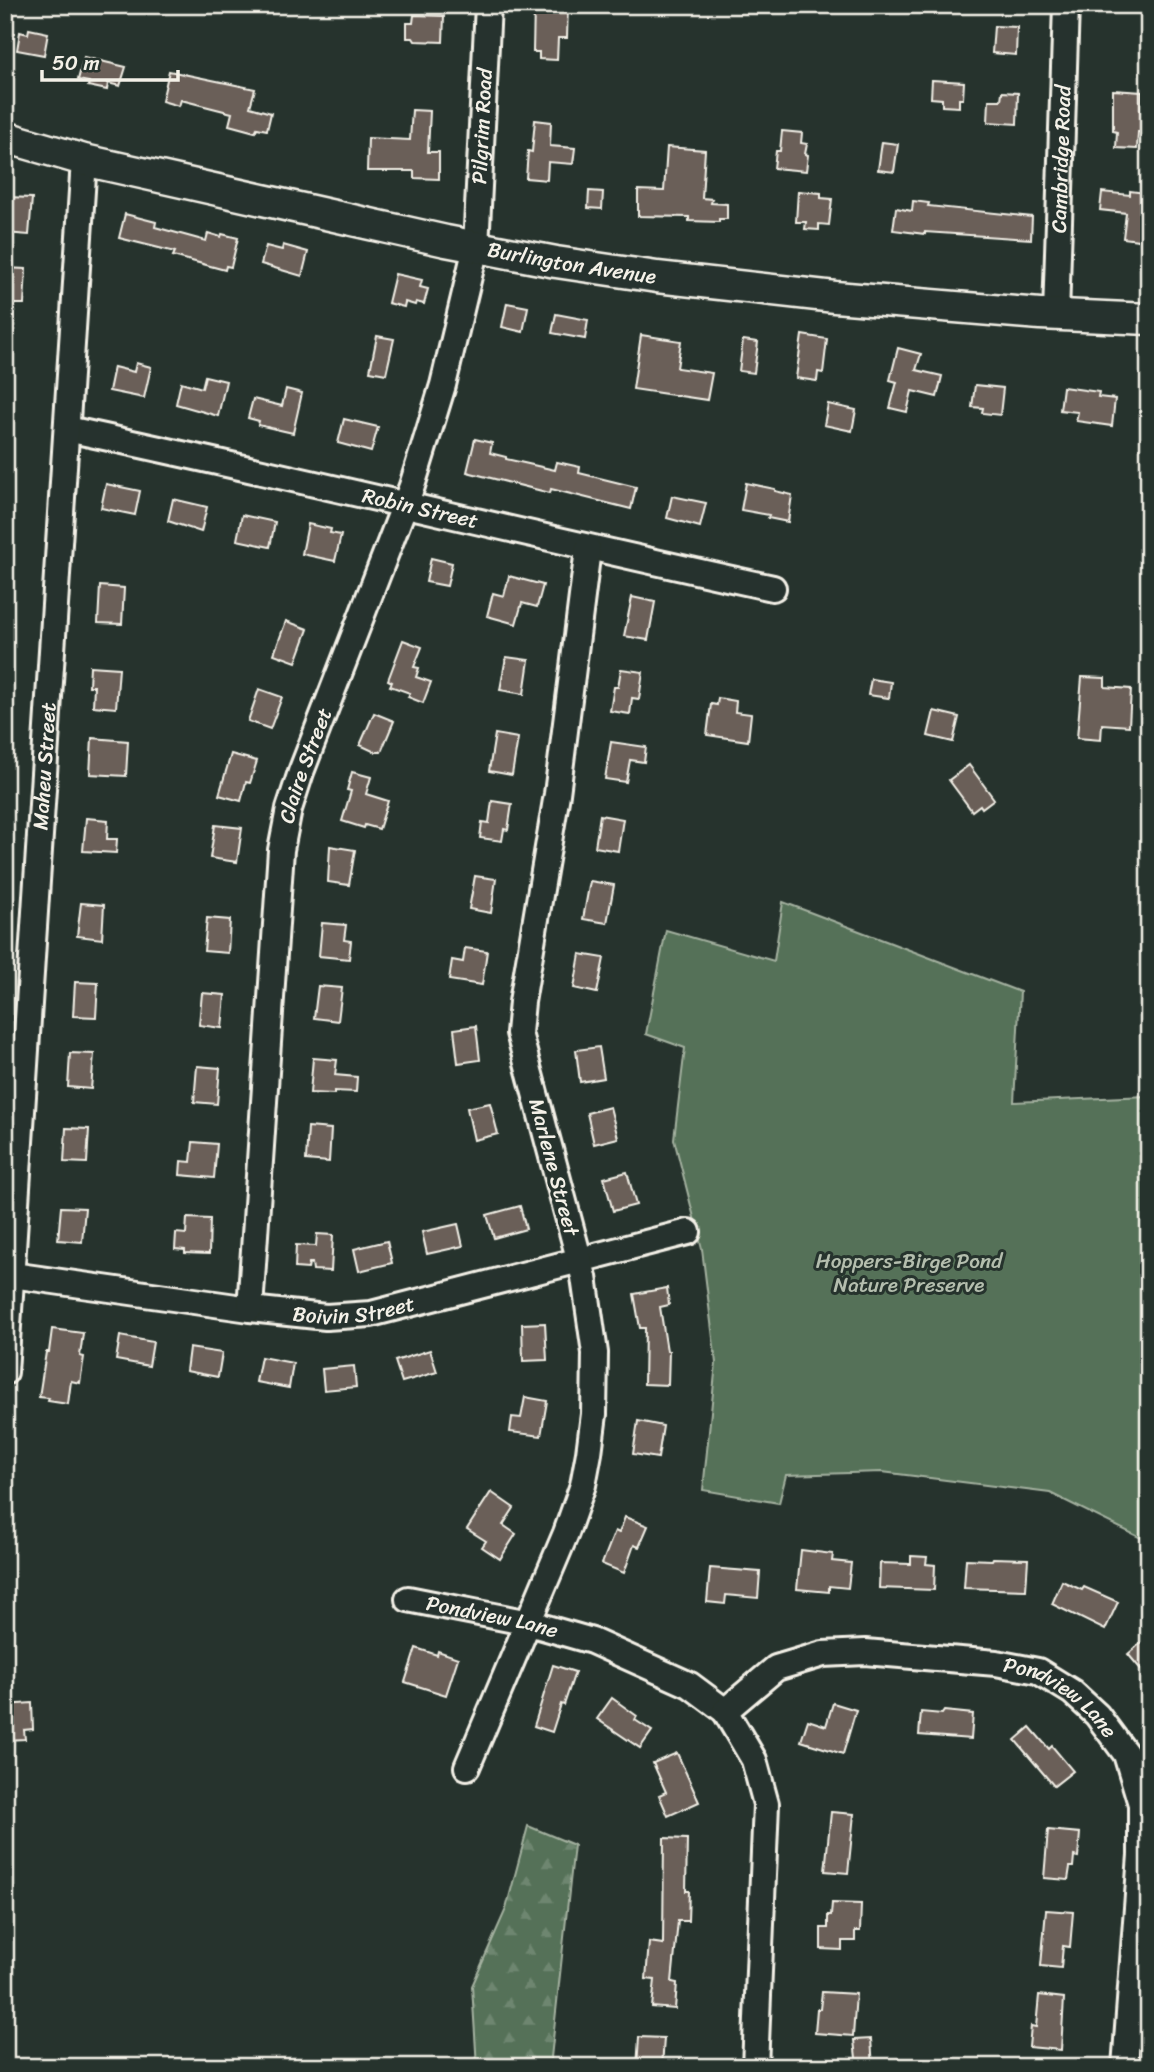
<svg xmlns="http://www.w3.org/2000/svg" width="1154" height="2072" font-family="Sriracha,sans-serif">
  <defs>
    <pattern id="forest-firs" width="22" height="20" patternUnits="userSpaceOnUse" patternTransform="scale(1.75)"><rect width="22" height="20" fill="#557158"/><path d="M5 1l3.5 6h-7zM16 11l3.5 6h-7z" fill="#6e8670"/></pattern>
  </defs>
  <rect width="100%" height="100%" fill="#26332d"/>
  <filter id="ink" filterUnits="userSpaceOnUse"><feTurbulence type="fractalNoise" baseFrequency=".0143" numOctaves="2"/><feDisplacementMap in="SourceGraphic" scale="14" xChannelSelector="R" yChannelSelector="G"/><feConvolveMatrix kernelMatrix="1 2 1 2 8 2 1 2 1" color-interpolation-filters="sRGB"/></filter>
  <g filter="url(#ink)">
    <polygon fill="url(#forest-firs)" stroke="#a4b1a0" stroke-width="2" points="528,1826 574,1845 550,2067 477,2067 472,1986 506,1909"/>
    <polygon fill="#557158" stroke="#a4b1a0" stroke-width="2" points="783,902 1020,992 1014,1102 1147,1096 1149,1082 1149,1542 1050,1493 882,1472 786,1475 779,1503 703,1490 716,1363 702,1249 674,1139 685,1048 646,1034 666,930 774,961"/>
    <g fill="#6b5f59" stroke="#f4f1e8" stroke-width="2">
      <polygon points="534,5 568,5 567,38 558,38 557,60 539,59 539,52 533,52"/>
      <polygon points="414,15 444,16 443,42 415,41 413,38 407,38 407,23 413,23"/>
      <polygon points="994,26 1017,27 1016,55 992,53"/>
      <polygon points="29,29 48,33 44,55 17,50 20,32 28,34"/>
      <polygon points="84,57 126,67 120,86 108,83 107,90 88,86 89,82 78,80"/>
      <polygon points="169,71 255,89 250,107 271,113 267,130 257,128 255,132 229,125 232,113 181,100 179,106 162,101"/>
      <polygon points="932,80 964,82 963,99 959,99 959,107 942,106 942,99 931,98"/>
      <polygon points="1113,90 1142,92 1141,112 1149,112 1149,132 1138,132 1137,149 1116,148 1117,132 1113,131"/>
      <polygon points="1002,92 1018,93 1017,124 988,122 989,100 1001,100"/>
      <polygon points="412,110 430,111 428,152 439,152 439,179 414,178 414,171 367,171 368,138 410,140"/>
      <polygon points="535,120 551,122 550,146 575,148 573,164 548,162 547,180 526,178 528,151 532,152"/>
      <polygon points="782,131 802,133 801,143 807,144 805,154 808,155 806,171 774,168 776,151 780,151"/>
      <polygon points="882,142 898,144 894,172 878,170"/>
      <polygon points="667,147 705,150 702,198 712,199 711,203 727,204 727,219 719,219 719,222 689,221 689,217 638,216 638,190 664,191"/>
      <polygon points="589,191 603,192 602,209 588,208"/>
      <polygon points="798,191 821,193 821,198 832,199 829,225 819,224 819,230 805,229 806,222 796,222"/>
      <polygon points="1130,191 1146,193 1145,201 1149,202 1146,241 1123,238 1126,213 1100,210 1102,192 1130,195"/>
      <polygon points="7,197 32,198 29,235 5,233"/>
      <polygon points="913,201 929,203 928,206 1032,217 1031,239 925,232 925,234 893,230 896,208 912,211"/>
      <polygon points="125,214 156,222 155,227 206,241 208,233 221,237 222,234 238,238 231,267 226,266 225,270 173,256 175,252 119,238"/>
      <polygon points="283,245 308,252 302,276 261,264 266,246 282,250"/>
      <polygon points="5,268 26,269 24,304 5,304"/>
      <polygon points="395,274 422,280 420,287 428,289 424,304 416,302 415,305 405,302 404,307 388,303"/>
      <polygon points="507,303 528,307 523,332 502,327"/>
      <polygon points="556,314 588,320 585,339 552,333"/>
      <polygon points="641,335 681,341 677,368 712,373 707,400 633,389"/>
      <polygon points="802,335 827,339 823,373 818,372 817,381 796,378"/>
      <polygon points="377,336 394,339 386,374 370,371"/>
      <polygon points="743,340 758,342 754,373 739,371"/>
      <polygon points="898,348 921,354 916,370 942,376 937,397 912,391 907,412 890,408 897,382 890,380"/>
      <polygon points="136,363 151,367 144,398 109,391 114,367 134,372"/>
      <polygon points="205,376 226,381 218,416 176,404 181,382 202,388"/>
      <polygon points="975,385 1003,388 1000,415 982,413 983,408 972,407"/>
      <polygon points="1063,387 1099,392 1098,397 1115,399 1112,426 1076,421 1078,412 1060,410"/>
      <polygon points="286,389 302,393 293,433 258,425 259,421 248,418 253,399 282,406"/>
      <polygon points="828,404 856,410 852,431 824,425"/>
      <polygon points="344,419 378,427 371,452 338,443"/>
      <polygon points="475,439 492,443 490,453 506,457 506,459 555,470 557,462 580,467 579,473 636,487 631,509 551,489 550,493 467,472"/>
      <polygon points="746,483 775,489 775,491 792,495 788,522 768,518 769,515 741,510"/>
      <polygon points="106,484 140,491 135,515 101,508"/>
      <polygon points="672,496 706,503 700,527 667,518"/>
      <polygon points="173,499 207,507 201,532 168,521"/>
      <polygon points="242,515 275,522 270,547 237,540"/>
      <polygon points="308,524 331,529 330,533 341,535 335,561 302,554"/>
      <polygon points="431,558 452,563 447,586 426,582"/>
      <polygon points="509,576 543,585 537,607 522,603 516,624 487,616 493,593 504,596"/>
      <polygon points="100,586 124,588 122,624 98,623"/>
      <polygon points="632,597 655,602 648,640 624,636"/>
      <polygon points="286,621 308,629 296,662 274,654"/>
      <polygon points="403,640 422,647 414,667 419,668 416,677 431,682 423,703 408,697 410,693 390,686 392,682 388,680"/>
      <polygon points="506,657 529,660 524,694 500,690"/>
      <polygon points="90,666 119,668 116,708 93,706 94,686 89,686"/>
      <polygon points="621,669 643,672 639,699 632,698 630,714 610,711 614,687 618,687"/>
      <polygon points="1082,677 1105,678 1105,687 1131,689 1129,726 1102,724 1101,740 1077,738"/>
      <polygon points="871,679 891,682 889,698 868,695"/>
      <polygon points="259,689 282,697 270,729 248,721"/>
      <polygon points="718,698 736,701 735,712 751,714 748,741 707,735 711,704 717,705"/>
      <polygon points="934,711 959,717 953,742 928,736"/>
      <polygon points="374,713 394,721 381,752 375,752 360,745"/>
      <polygon points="495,734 518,738 512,775 489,771"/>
      <polygon points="92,738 128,741 126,776 90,774"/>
      <polygon points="611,742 646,747 644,762 630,760 626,782 605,779"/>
      <polygon points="231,754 257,761 250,783 246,782 241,801 219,795"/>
      <polygon points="969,765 994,799 982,808 980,805 972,811 949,780"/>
      <polygon points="352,772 371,777 366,794 388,801 379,829 365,825 364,828 342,821 351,791 347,790"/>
      <polygon points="492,801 512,804 508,830 504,829 502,841 480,838 482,822 489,823"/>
      <polygon points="600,815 623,819 618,851 595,847"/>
      <polygon points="86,818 108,820 107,839 117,839 116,853 83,851"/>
      <polygon points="215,825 242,828 237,862 210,858"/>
      <polygon points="330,846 355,850 349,885 328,882"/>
      <polygon points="475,876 496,879 491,913 469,909"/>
      <polygon points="590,881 614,885 607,923 583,919"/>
      <polygon points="81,903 104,905 102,939 77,936"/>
      <polygon points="207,918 230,920 228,953 204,951"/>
      <polygon points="322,923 346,925 344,940 351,941 349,959 319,956"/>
      <polygon points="465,948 487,951 482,985 449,980 452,960 463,962"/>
      <polygon points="580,954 604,958 597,993 574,988"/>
      <polygon points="75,982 98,983 96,1017 73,1016"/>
      <polygon points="318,986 342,988 338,1021 314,1018"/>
      <polygon points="202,993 225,995 222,1028 199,1025"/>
      <polygon points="476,1026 480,1060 458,1063 454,1029"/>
      <polygon points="599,1047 604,1078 580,1082 576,1050"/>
      <polygon points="70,1053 94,1054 91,1089 68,1087"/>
      <polygon points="313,1058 337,1060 335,1075 357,1077 356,1092 334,1091 334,1094 310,1093"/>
      <polygon points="197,1066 220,1068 217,1104 194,1102"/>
      <polygon points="490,1103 498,1134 474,1140 467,1108"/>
      <polygon points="610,1107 618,1138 594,1144 587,1113"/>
      <polygon points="308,1127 331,1129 329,1162 306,1160"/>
      <polygon points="66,1128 89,1129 87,1163 64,1162"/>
      <polygon points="193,1142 217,1144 214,1178 180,1175 181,1161 191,1162"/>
      <polygon points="627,1172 636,1205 613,1211 604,1178"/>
      <polygon points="520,1206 526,1229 494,1238 487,1215"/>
      <polygon points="61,1207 85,1208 82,1242 58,1240"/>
      <polygon points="187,1218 210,1219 209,1254 185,1253 185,1250 175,1249 176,1233 186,1234"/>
      <polygon points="458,1224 463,1246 427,1254 422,1232"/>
      <polygon points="317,1234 333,1235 331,1271 313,1270 312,1263 309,1263 308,1269 295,1268 296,1245 316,1246"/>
      <polygon points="387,1241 392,1263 359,1271 354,1249"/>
      <polygon points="667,1288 669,1305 660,1307 667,1351 669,1351 668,1385 644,1384 645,1328 640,1328 634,1294"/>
      <polygon points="545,1323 547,1360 523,1361 522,1324"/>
      <polygon points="52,1329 83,1333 80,1356 84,1357 80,1383 71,1381 68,1404 48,1401 49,1398 39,1397 46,1352 49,1352"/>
      <polygon points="120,1336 153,1342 149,1366 116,1360"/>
      <polygon points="189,1348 222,1353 218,1377 186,1371"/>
      <polygon points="430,1350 437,1372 402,1382 395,1361"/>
      <polygon points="261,1357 293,1363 289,1388 256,1382"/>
      <polygon points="354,1366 356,1387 324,1390 322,1369"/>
      <polygon points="525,1397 547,1401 541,1436 510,1432 512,1417 521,1418"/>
      <polygon points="638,1421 663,1426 658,1458 633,1454"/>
      <polygon points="491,1492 514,1508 503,1525 516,1534 500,1559 482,1547 486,1541 467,1529"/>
      <polygon points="625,1517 648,1526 639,1547 634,1545 624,1573 602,1564 615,1531 619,1533"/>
      <polygon points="801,1550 833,1554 832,1561 851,1563 848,1588 829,1586 829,1592 797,1589"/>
      <polygon points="911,1556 927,1557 926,1564 935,1565 934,1590 879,1588 880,1563 911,1564"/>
      <polygon points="993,1558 1028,1559 1026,1590 964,1588 966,1559 992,1560"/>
      <polygon points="710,1568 760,1572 758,1598 726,1595 725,1604 707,1602"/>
      <polygon points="1062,1581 1082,1590 1084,1587 1118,1602 1105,1630 1052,1604"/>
      <polygon points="1149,1636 1149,1679 1128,1654"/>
      <polygon points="416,1648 437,1655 438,1651 458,1658 446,1695 405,1682"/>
      <polygon points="553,1665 575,1672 564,1705 561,1704 552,1732 534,1726"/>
      <polygon points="612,1698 637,1716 635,1720 652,1731 640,1748 597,1719"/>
      <polygon points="32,1703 33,1729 24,1730 25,1739 5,1740 5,1705"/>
      <polygon points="833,1703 856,1710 843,1754 801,1741 808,1720 826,1726"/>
      <polygon points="944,1711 973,1714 971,1739 919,1735 921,1712 942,1714"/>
      <polygon points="1030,1727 1049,1749 1052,1746 1073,1771 1054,1786 1015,1740"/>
      <polygon points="677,1753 699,1802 668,1816 659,1795 666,1792 653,1763"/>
      <polygon points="831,1812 854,1814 848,1873 825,1871"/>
      <polygon points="1048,1830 1080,1833 1078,1857 1074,1856 1073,1867 1070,1867 1068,1880 1044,1878"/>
      <polygon points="664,1838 687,1839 686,1891 689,1891 688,1921 678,1921 672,1982 677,1983 675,2009 652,2007 655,1980 646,1979 649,1942 663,1944"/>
      <polygon points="832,1903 861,1904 860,1931 855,1931 855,1941 842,1941 842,1950 821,1949 821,1928 828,1928 828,1915 831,1915"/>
      <polygon points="1046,1910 1073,1912 1070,1947 1063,1946 1061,1968 1041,1966"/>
      <polygon points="822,1992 856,1994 853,2036 815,2033 817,2009 820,2009"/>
      <polygon points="1039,1995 1064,1998 1061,2050 1029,2047 1031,2026 1036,2027"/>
      <polygon points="639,2037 664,2038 662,2067 637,2067"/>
      <polygon points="871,2039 873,2067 857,2067 854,2040"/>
    </g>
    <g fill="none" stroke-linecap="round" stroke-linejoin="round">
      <g stroke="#f4f1e8" stroke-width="30">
        <g id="minor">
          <path id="s1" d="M1056,315l10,-310"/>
          <path id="s2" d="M67,429c236,50 470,108 706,159"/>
          <path id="s3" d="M12,1275l238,34 76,8 45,-3 317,-82"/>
          <path id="s4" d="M250,1309l31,-459 8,-41 12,-37 111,-286 31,-101 33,-138 12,-242"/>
          <path id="s5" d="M5,1372l79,-1212"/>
          <path id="s6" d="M408,1599l121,24 63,18 98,44 35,26"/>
          <polyline points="467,1767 566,1533 583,1485 589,1453 594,1414 595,1353 584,1277 519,1033 522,1002 557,794 588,549"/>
          <path id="s7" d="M755,2067l11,-263 -12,-44 -29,-49 51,-43 47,-14 42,-2 131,11 42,8 34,21 25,23 29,39 15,50v51l-16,212"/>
        </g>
      </g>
      <g stroke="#f4f1e8" stroke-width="35">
        <g id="major">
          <path id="s8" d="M5,137l79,23 362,81 110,21 101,15 178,20 205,17 109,5"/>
        </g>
      </g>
      <use href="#minor" stroke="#26332d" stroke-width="24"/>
      <use href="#major" stroke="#26332d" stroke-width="30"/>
    </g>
  </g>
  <g text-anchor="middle" stroke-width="6" stroke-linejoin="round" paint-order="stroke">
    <g font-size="21" fill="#f4f1e8" stroke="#26332d">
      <text dy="7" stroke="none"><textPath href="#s4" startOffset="1216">Pilgrim Road</textPath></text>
      <text dy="7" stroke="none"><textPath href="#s1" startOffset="156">Cambridge Road</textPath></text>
      <text dy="7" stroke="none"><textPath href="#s8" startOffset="581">Burlington Avenue</textPath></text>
      <text dy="7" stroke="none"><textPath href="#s2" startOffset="362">Robin Street</textPath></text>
      <text dy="7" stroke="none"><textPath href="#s5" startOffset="607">Maheu Street</textPath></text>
      <text dy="7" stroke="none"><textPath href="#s4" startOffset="548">Claire Street</textPath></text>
      <text transform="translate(554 1167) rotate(75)" y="7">Marlene Street</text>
      <text dy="7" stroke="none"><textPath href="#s3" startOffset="345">Boivin Street</textPath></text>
      <text dy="7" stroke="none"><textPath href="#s6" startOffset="86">Pondview Lane</textPath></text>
      <text dy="7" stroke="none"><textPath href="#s7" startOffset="730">Pondview Lane</textPath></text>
    </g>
    <g font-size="21" fill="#b4beae" stroke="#26332d">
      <text x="909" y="1268">Hoppers-Birge Pond<tspan x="909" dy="24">Nature Preserve</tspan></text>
    </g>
  </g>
  <rect width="1154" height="2072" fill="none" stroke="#26332d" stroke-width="28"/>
  <rect x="14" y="14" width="1126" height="2044" fill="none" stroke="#f4f1e8" stroke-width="2.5" filter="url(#ink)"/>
  <path d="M42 70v10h136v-10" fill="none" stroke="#f4f1e8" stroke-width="3.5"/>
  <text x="52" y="70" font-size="21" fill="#f4f1e8" stroke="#26332d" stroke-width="5" paint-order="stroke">50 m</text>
</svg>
